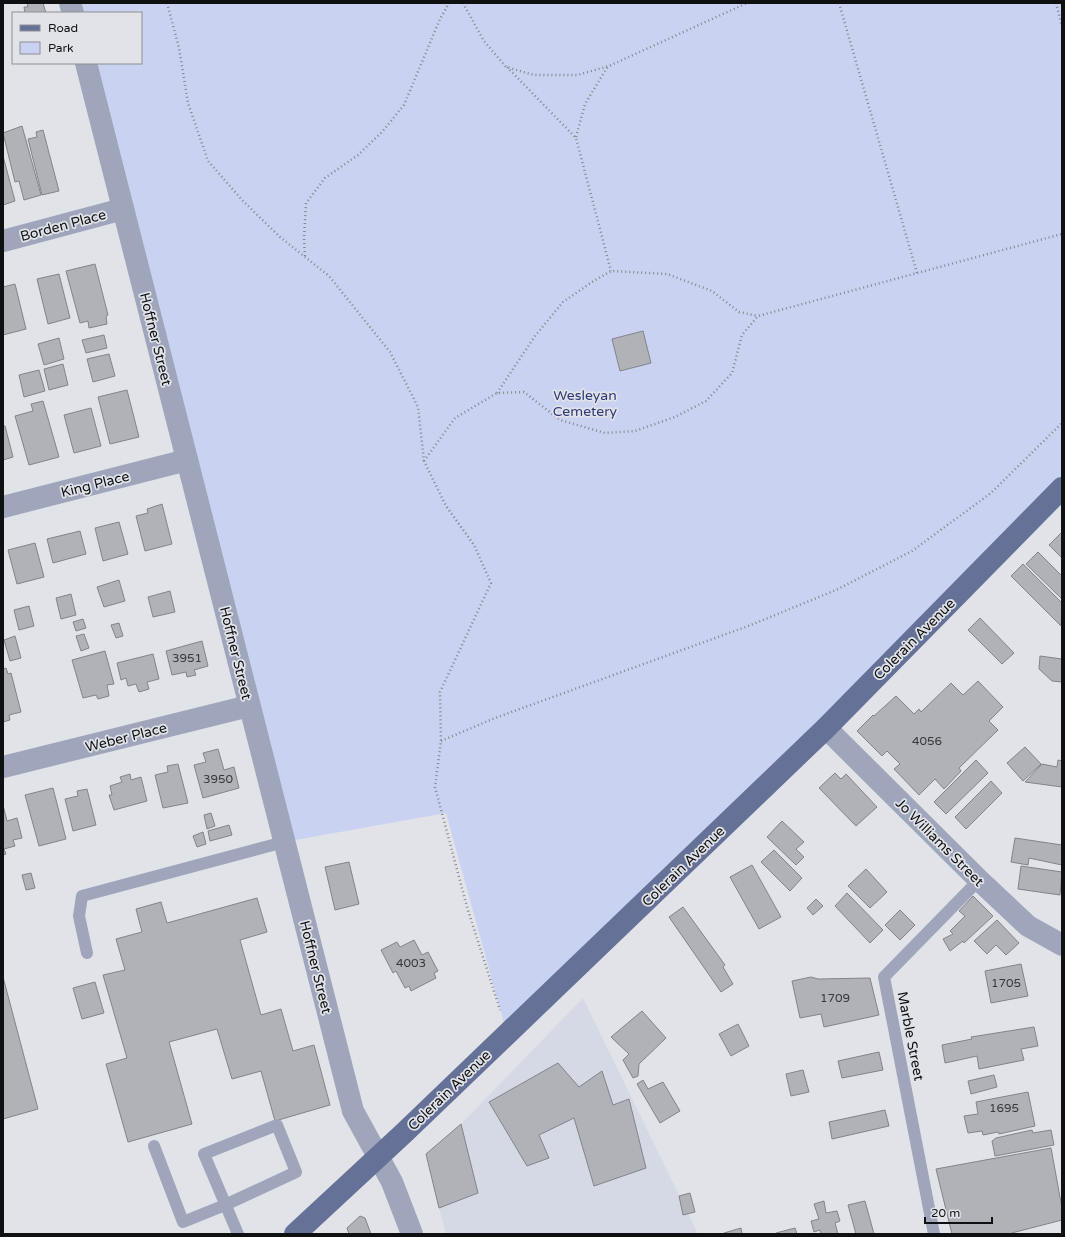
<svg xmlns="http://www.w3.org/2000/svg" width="1065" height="1237" font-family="'Varela Round',sans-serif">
  <rect width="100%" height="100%" fill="#e1e3e9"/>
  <polygon fill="#d5d9e6" points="583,998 698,1234 446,1234 439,1208 461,1124"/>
  <polygon fill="#c9d2f1" points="70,3 1062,3 1062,488 507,1034 446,813 284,842 86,63 141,63 141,13 73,13"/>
  <g fill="#b0b2b8" stroke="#828489">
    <polygon points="27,3 43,3 46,13 25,13 24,7 28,7"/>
    <polygon points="22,126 41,195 24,200 19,181 15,182 3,133"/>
    <polygon points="43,130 59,191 42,195 28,139 37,137 36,132"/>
    <polygon points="3,156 15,201 3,205"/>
    <polygon points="95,264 108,315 106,316 107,324 89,328 88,321 80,323 66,271"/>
    <polygon points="59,274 70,318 48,324 37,279"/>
    <polygon points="15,284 26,329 3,335 3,287"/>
    <polygon points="643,331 651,363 620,371 612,339"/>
    <polygon points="104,335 107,348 86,353 82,340"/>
    <polygon points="59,338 64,359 44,365 38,344"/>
    <polygon points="109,354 115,376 93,382 87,359"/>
    <polygon points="63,364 68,385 49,390 44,369"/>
    <polygon points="39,370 45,391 24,397 19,375"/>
    <polygon points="127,390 139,437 110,444 98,397"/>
    <polygon points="43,401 59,457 29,465 15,416 33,411 31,404"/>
    <polygon points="91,408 101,446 74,453 64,415"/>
    <polygon points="3,426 5,426 13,457 3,460"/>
    <polygon points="162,504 172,544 145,551 136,516 148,513 147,509"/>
    <polygon points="119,522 128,554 103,561 95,528"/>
    <polygon points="80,531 86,554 53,563 47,539"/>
    <polygon points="1062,532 1062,558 1049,545"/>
    <polygon points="35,543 44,577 17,584 8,550"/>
    <polygon points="1038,552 1062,576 1062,599 1026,564"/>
    <polygon points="1023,564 1062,603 1061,626 1011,576"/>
    <polygon points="119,580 125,601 104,607 97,587"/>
    <polygon points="170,591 175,612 153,617 148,597"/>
    <polygon points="71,594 76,615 61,619 56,598"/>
    <polygon points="29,606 34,626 19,630 14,610"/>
    <polygon points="980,618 1014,653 1002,664 968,630"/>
    <polygon points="83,619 86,628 76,631 73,622"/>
    <polygon points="119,623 123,636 116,638 111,625"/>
    <polygon points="84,634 89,648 81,651 76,636"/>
    <polygon points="15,636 21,658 10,661 4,640"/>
    <polygon points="202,641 208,666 194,670 196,675 187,677 186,672 172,675 166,651"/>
    <polygon points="105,651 114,684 107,685 109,696 98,699 96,695 83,698 72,660"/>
    <polygon points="153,654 159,679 147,682 149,689 139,692 136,684 128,686 126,678 121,680 117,663"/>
    <polygon points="1040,656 1062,659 1062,682 1052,681 1039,669"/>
    <polygon points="6,668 8,674 11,673 21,712 9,715 10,720 3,722 3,669"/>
    <polygon points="978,681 1003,707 989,721 998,730 959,768 961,771 944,789 935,779 919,795 894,769 900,764 887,751 882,756 857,731 873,715 874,716 896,696 914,714 919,709 921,712 951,683 963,695"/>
    <polygon points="1025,747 1041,764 1023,781 1007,763"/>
    <polygon points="218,749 224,770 234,767 239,788 203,798 194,765 206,762 203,753"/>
    <polygon points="976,760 988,773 946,814 934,802"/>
    <polygon points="1058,760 1062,761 1062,787 1025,782 1042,764 1057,767"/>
    <polygon points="178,764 188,803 163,808 155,775 168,772 167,766"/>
    <polygon points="835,773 841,779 846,774 877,807 856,826 819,788"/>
    <polygon points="130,774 131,780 141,777 147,801 114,810 109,795 112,795 110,786 122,782 120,777"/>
    <polygon points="991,781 1002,793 966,829 955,817"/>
    <polygon points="53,788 66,839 39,846 25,795"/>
    <polygon points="87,789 96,825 73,831 65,799 78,796 77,791"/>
    <polygon points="3,805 7,821 17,818 22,838 13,840 15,846 4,849 6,854 3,855"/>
    <polygon points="211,813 215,826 207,829 204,815"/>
    <polygon points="782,821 804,842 796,849 804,857 796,865 767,837"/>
    <polygon points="229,825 232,835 210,841 208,831"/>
    <polygon points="203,832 206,844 197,847 193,836"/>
    <polygon points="1015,838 1062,845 1062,865 1029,858 1028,865 1011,862"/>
    <polygon points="774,850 802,878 790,891 761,862"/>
    <polygon points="349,862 359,904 335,910 325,867"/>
    <polygon points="752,865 781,917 759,929 730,877"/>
    <polygon points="1021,866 1062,872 1060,895 1018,889"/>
    <polygon points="866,869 887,892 870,908 848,886"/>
    <polygon points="31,873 35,888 26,890 22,875"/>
    <polygon points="847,893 883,930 870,943 835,906"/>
    <polygon points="973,896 993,916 964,943 963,941 950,951 943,939 953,934 950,931 965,916 959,911"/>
    <polygon points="257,898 267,932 240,940 261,1015 281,1009 293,1051 314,1045 330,1105 275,1121 261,1071 232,1079 217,1029 169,1042 192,1124 128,1142 106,1064 127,1058 103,975 125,970 116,939 142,932 136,909 161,902 167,923"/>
    <polygon points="816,899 823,906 813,915 807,908"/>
    <polygon points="683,907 725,965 723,967 733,984 721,992 669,917"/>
    <polygon points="900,910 915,925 900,940 885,925"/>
    <polygon points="997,920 1019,943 1006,955 996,945 987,954 974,941"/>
    <polygon points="414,940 422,955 428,952 438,971 434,973 436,978 411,991 409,986 405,988 396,971 393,973 381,950 397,942 400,947"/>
    <polygon points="1021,964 1028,996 991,1003 985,971"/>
    <polygon points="3,977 38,1109 3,1119"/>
    <polygon points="811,977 818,979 870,978 879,1015 824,1027 821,1014 800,1018 792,981"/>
    <polygon points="95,982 104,1013 82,1019 73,988"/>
    <polygon points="642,1011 666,1038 639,1064 638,1076 633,1078 623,1060 629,1054 611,1037"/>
    <polygon points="738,1024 749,1046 731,1056 719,1034"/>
    <polygon points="1034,1027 1038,1046 1021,1049 1024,1060 979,1069 977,1056 945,1063 942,1045 972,1039 971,1037"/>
    <polygon points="879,1052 883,1070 842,1078 838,1061"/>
    <polygon points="558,1063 579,1087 602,1071 613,1105 629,1099 646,1168 594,1186 574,1118 539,1135 549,1158 527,1166 489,1102"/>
    <polygon points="803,1070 809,1092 791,1096 786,1074"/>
    <polygon points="994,1075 997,1087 971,1094 968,1081"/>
    <polygon points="643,1080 648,1089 663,1082 680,1111 660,1123 637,1084"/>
    <polygon points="1028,1092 1035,1126 999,1134 998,1132 983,1135 982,1131 968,1133 964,1116 978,1114 976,1102"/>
    <polygon points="885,1110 889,1126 832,1139 829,1122"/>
    <polygon points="461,1124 478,1193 439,1208 426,1154"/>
    <polygon points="1032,1130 1033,1133 1051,1130 1054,1145 995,1156 992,1141 996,1138"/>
    <polygon points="1051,1148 1062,1208 1062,1220 1008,1234 952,1234 936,1169"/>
    <polygon points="690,1193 695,1212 683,1215 679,1196"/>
    <polygon points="824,1201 826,1213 837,1211 840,1221 835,1223 838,1234 821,1234 820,1230 814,1232 811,1221 819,1219 814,1204"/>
    <polygon points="865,1201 874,1234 856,1234 848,1205"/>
    <polygon points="360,1216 365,1218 371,1234 349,1234 347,1228"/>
    <polygon points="741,1228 742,1234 725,1234 724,1233"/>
    <polygon points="795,1228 797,1234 776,1234 776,1233"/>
  </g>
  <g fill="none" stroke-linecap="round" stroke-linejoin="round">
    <g stroke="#86888c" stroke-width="2.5" stroke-dasharray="1 3" stroke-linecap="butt">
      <polyline points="167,3 179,48 188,103 208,161 243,201 280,237 329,276 390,352 418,407 424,461 446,506 474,545 491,583 440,692 441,741 435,787 467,907 500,1010"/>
      <polyline points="463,3 484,41 506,67 534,75 577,75 609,66 747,3"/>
      <polyline points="839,3 917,273"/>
      <polyline points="1056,3 1062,26"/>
      <polyline points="507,67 576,138 611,271"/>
      <polyline points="576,137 585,104 608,66"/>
      <polyline points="305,256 304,239 306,203 325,178 358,155 382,132 404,105 440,19 449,3"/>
      <polyline points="497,393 535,336 563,302 592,282 611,271 667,274 712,291 739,312 758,316"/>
      <polyline points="424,461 455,418 497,393 524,392 560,420 605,433 635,431 675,417 706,401 732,373 742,335 758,316 1062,234"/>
      <polyline points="441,741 495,718 751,625 836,590 912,551 991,493 1062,423"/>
    </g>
    <g stroke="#9fa6bb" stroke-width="12">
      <polyline points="87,953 79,916 82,896 284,842"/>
      <polyline points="154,1146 183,1222 225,1205 296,1172 277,1125 204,1154 238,1234"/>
      <polyline points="934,1234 884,977 979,880"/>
    </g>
    <g stroke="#9fa6bb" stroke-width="22">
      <polyline points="70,3 73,13"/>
      <polyline points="86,63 353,1111 392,1182 412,1234"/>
      <polyline points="3,241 123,209"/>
      <polyline points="3,507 187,460"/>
      <polyline points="826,728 979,880 1028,926 1062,945"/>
      <polyline points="3,767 249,706"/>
    </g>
    <polyline stroke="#667198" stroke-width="22" points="295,1234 405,1132 826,728 1062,488"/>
  </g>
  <g text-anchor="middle" stroke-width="3.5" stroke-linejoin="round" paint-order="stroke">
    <g font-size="12" fill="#37383c">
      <text x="187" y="662">3951</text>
      <text x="927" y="745">4056</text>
      <text x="218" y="783">3950</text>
      <text x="411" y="967">4003</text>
      <text x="1006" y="987">1705</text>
      <text x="835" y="1002">1709</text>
      <text x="1004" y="1112">1695</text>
    </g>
    <g font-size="14" fill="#0f1012" stroke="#e1e3e9">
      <text transform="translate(63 225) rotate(-15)" y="5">Borden Place</text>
      <text transform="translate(156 339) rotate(76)" y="5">Hoffner Street</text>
      <text transform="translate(95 484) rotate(-14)" y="5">King Place</text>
      <text transform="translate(914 639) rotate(-45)" y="5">Colerain Avenue</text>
      <text transform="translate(236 653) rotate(76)" y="5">Hoffner Street</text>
      <text transform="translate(126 737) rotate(-14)" y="5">Weber Place</text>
      <text transform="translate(940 842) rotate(45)" y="5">Jo Williams Street</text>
      <text transform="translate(683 866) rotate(-44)" y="5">Colerain Avenue</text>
      <text transform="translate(316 967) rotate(76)" y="5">Hoffner Street</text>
      <text transform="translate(911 1036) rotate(79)" y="5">Marble Street</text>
      <text transform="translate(449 1090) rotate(-44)" y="5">Colerain Avenue</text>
    </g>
    <g font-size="14" fill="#2e3a76" stroke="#e1e3e9">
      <text x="585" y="400">Wesleyan<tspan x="585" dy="16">Cemetery</tspan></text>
    </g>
  </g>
  <rect width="1065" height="1237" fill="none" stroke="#0f1012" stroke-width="8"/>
  <rect x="12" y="12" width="130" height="52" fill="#e1e3e9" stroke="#8d8f93"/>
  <rect x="20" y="25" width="20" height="6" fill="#667198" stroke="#8d8f93"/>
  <text x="48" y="32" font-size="12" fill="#0f1012">Road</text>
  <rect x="20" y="42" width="20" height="12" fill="#c9d2f1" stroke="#8d8f93"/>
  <text x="48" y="52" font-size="12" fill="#0f1012">Park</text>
  <path d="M925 1217v6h67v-6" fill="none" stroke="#0f1012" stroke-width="2"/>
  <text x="931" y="1217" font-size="12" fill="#0f1012" stroke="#e1e3e9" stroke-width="3" paint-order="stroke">20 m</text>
</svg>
